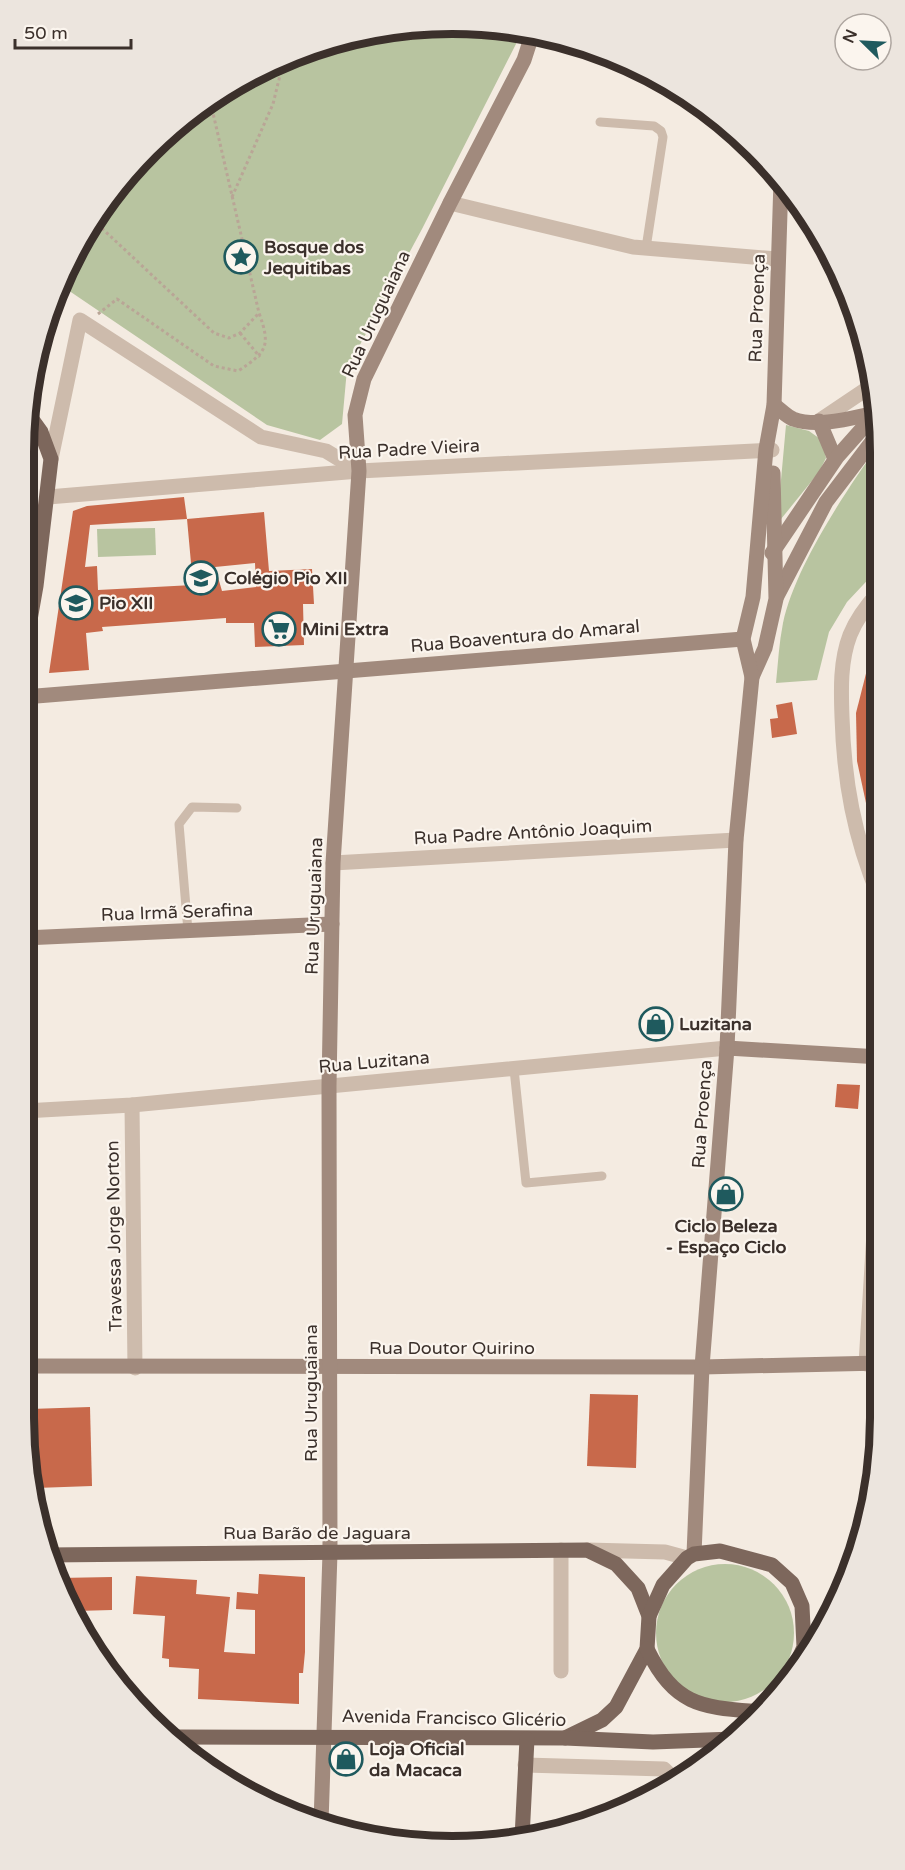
<svg xmlns="http://www.w3.org/2000/svg" width="905" height="1870" font-family="'Varela Round',sans-serif">
  <rect width="100%" height="100%" fill="#f4ebe1"/>
  <g fill="#b8c4a0">
    <path d="M453,24l66,7 -1,9 -96,189 -75,140 -5,55 -22,16 -53,-15 -208,-141c12,-23 23,-50 39,-72 70,-95 154,-150 269,-179 27,-7 58,-6 86,-9z"/>
    <polygon points="786,425 809,431 823,441 826,458 819,472 777,524"/>
    <polygon points="26,429 35,489 24,540"/>
    <path d="M877,447l1,122 -31,33 -18,30 -12,48 -41,3c2,-20 3,-40 7,-60 12,-56 61,-129 94,-176z"/>
    <polygon points="155,528 156,555 98,557 97,529"/>
    <circle cx="725" cy="1633" r="69"/>
  </g>
  <g fill="#c8694b" fill-rule="evenodd">
    <path d="M184,497l3,22 77,-7 5,59 43,-2 2,35h-11l1,41 -49,2 -1,-24h-28v-5l-124,9 1,4 -17,2 3,37 -40,3 24,-162 14,-5zM187,519l6,66 -95,5 -1,-24 -12,1 5,-42zM255,563l1,24 -34,4 -7,-24z"/>
    <polygon points="874,642 878,642 879,845 875,845 857,761 856,713"/>
    <polygon points="792,702 797,734 772,738 770,719 778,718 776,705"/>
    <polygon points="837,1084 860,1085 858,1109 835,1107"/>
    <polygon points="590,1394 638,1395 636,1468 587,1466"/>
    <polygon points="90,1407 92,1486 36,1488 32,1465 30,1409"/>
    <polygon points="259,1574 305,1577 305,1652 303,1673 299,1673 299,1704 198,1699 199,1669 169,1667 169,1659 162,1658 165,1616 133,1614 136,1576 197,1580 196,1594 230,1597 224,1652 255,1654 255,1610 236,1609 237,1592 258,1594"/>
    <polygon points="112,1577 112,1610 76,1611 59,1578"/>
  </g>
  <g fill="none" stroke-linecap="round" stroke-linejoin="round">
    <g stroke="#b9a596" stroke-width="3" stroke-dasharray="3 3" stroke-linecap="butt">
      <polyline points="232,197 273,104 284,59"/>
      <polyline points="93,220 214,333 229,338 240,333 259,313"/>
      <path d="M98,314l19,-15 97,67 24,5c29,-19 33,-25 21,-58l-49,-213"/>
      <polyline points="240,333 260,357"/>
    </g>
    <g stroke="#cdbbac" stroke-width="9">
      <polyline points="600,122 654,126 661,131 663,137 646,248"/>
      <polyline points="188,931 179,824 192,807 237,808"/>
      <polyline points="514,1069 526,1183 602,1176"/>
    </g>
    <g stroke="#cdbbac" stroke-width="15">
      <polyline points="450,203 633,247 777,259"/>
      <polyline points="819,421 874,384"/>
      <polyline points="51,459 80,320 261,437 326,451 359,471"/>
      <polyline points="48,497 359,471 772,450"/>
      <path d="M878,593c-11,12 -22,27 -28,42 -10,26 -9,55 -8,82 2,65 12,119 37,180"/>
      <polyline points="333,863 736,840"/>
      <polyline points="132,1105 135,1368"/>
      <polyline points="24,1111 132,1105 727,1048"/>
      <polyline points="866,1364 874,1233 879,1057"/>
      <polyline points="561,1550 561,1671"/>
      <polyline points="587,1550 665,1552 687,1558"/>
      <polyline points="525,1765 664,1769 676,1781"/>
    </g>
    <g stroke="#a18a7d" stroke-width="15">
      <path d="M774,405c6,4 12,11 19,14 25,9 58,-1 82,-6"/>
      <polyline points="819,421 835,459"/>
      <polyline points="772,553 837,457 877,412"/>
      <polyline points="777,596 826,502 877,435"/>
      <polyline points="752,677 765,648 776,599 773,473"/>
      <polyline points="24,697 743,639"/>
      <polyline points="24,938 332,924"/>
      <polyline points="727,1048 880,1057"/>
      <polyline points="24,1366 702,1367 881,1363"/>
      <polyline points="694,1554 702,1367 727,1048 736,840 752,677 743,639 753,597 766,449 774,405 781,180"/>
      <polyline points="321,1823 330,1553 329,1086 333,863 359,471 355,415 364,379 450,203 524,60 533,32"/>
    </g>
    <g stroke="#7d675c" stroke-width="15">
      <polyline points="24,654 36,586 51,459 41,432 28,414"/>
      <polyline points="47,1555 587,1550 616,1564 638,1588 649,1616 647,1649 616,1707 602,1720 565,1738"/>
      <polyline points="649,1616 663,1585 687,1558 694,1554 720,1551 772,1565 792,1583 802,1606 804,1647 793,1671"/>
      <path d="M647,1649c29,59 56,58 115,63"/>
      <polyline points="175,1737 565,1738 653,1742 733,1739"/>
      <polyline points="522,1838 527,1739"/>
    </g>
  </g>
  <defs>
    <g id="sight-ring" transform="scale(1.725)"><circle r="9.5" fill="#fbf5ee" stroke="#1f5a5e" stroke-width="1.5"/><path d="M0-6L1.8-2.2L6-1.7L2.9 1.2L3.7 5.4L0 3.3L-3.7 5.4L-2.9 1.2L-6-1.7L-1.8-2.2Z" fill="#1f5a5e"/></g>
    <g id="school-ring" transform="scale(1.725)"><circle r="9.5" fill="#fbf5ee" stroke="#1f5a5e" stroke-width="1.5"/><path d="M0-5L7-2L0 1L-7-2ZM-4 1L0 2.5L4 1V4Q0 6-4 4Z" fill="#1f5a5e"/></g>
    <g id="supermarket-ring" transform="scale(1.725)"><circle r="9.5" fill="#fbf5ee" stroke="#1f5a5e" stroke-width="1.5"/><path d="M-6-5.5h2.5l.6 2H6L4.5 2H-2.5L-4.4-4H-6ZM-1.5 3.2a1.3 1.3 0 1 0 .1 0ZM3 3.2a1.3 1.3 0 1 0 .1 0Z" fill="#1f5a5e"/></g>
    <g id="shop-ring" transform="scale(1.725)"><circle r="9.5" fill="#fbf5ee" stroke="#1f5a5e" stroke-width="1.5"/><path d="M-5-2.5h2.3a2.7 3.5 0 0 1 5.4 0H5L5.5 6h-11ZM-1.5-2.5h3a1.5 2.3 0 0 0-3 0Z" fill="#1f5a5e"/></g>
  </defs>
  <g fill-rule="evenodd">
    <use href="#sight-ring" x="241" y="257"/>
    <use href="#school-ring" x="201" y="578"/>
    <use href="#school-ring" x="76" y="603"/>
    <use href="#supermarket-ring" x="279" y="629"/>
    <use href="#shop-ring" x="656" y="1024"/>
    <use href="#shop-ring" x="726" y="1194"/>
    <use href="#shop-ring" x="346" y="1759"/>
  </g>
  <g text-anchor="middle" stroke-width="4.5" stroke-linejoin="round" paint-order="stroke">
    <g font-size="18" font-weight="bold" fill="#3b302b" stroke="#fbf5ee" text-anchor="start">
      <text x="264" y="253">Bosque dos<tspan x="264" dy="21">Jequitibas</tspan></text>
      <text x="224" y="584">Colégio Pio XII</text>
      <text x="99" y="609">Pio XII</text>
      <text x="302" y="635">Mini Extra</text>
      <text x="679" y="1030">Luzitana</text>
      <text x="726" y="1232" text-anchor="middle">Ciclo Beleza<tspan x="726" dy="21">- Espaço Ciclo</tspan></text>
      <text x="369" y="1755">Loja Oficial<tspan x="369" dy="21">da Macaca</tspan></text>
    </g>
    <g font-size="18" fill="#3b302b" stroke="#fbf5ee">
      <text transform="translate(757 308) rotate(-88)" y="6">Rua Proença</text>
      <text transform="translate(376 314) rotate(-65)" y="6">Rua Uruguaiana</text>
      <text transform="translate(409 449) rotate(-3)" y="6">Rua Padre Vieira</text>
      <text transform="translate(525 636) rotate(-5)" y="6">Rua Boaventura do Amaral</text>
      <text transform="translate(533 832) rotate(-3)" y="6">Rua Padre Antônio Joaquim</text>
      <text transform="translate(314 906) rotate(-88)" y="6">Rua Uruguaiana</text>
      <text transform="translate(177 912) rotate(-2)" y="6">Rua Irmã Serafina</text>
      <text transform="translate(374 1062) rotate(-5)" y="6">Rua Luzitana</text>
      <text transform="translate(702 1114) rotate(-86)" y="6">Rua Proença</text>
      <text transform="translate(114 1236) rotate(-91)" y="6">Travessa Jorge Norton</text>
      <text x="452" y="1354">Rua Doutor Quirino</text>
      <text transform="translate(311 1393) rotate(-90)" y="6">Rua Uruguaiana</text>
      <text x="317" y="1539">Rua Barão de Jaguara</text>
      <text transform="translate(454 1718) rotate(1)" y="6">Avenida Francisco Glicério</text>
    </g>
  </g>
  <path d="M0 0H905V1870H0ZM452 34H452A418 418 0 0 1 870 452V1418A418 418 0 0 1 452 1836H452A418 418 0 0 1 34 1418V452A418 418 0 0 1 452 34Z" fill="#ece5de" fill-rule="evenodd"/>
  <path fill="none" stroke="#3b302b" stroke-width="8" d="M452 34H452A418 418 0 0 1 870 452V1418A418 418 0 0 1 452 1836H452A418 418 0 0 1 34 1418V452A418 418 0 0 1 452 34Z"/>
  <g transform="translate(863 42) rotate(294)"><circle r="28" fill="#fbf5ee" stroke="#aea6a0" stroke-width="1.5"/>
  <path d="M0-4.5L10 22L0 15L-10 22Z" fill="#1f5a5e"/>
  <text y="-9" font-size="16" font-weight="bold" text-anchor="middle" fill="#3b302b">N</text>
  </g>
  <path d="M15 39v9h116v-9" fill="none" stroke="#3b302b" stroke-width="3"/>
  <text x="24" y="39" font-size="18" fill="#3b302b" stroke="#fbf5ee" stroke-width="4.5" paint-order="stroke">50 m</text>
</svg>
